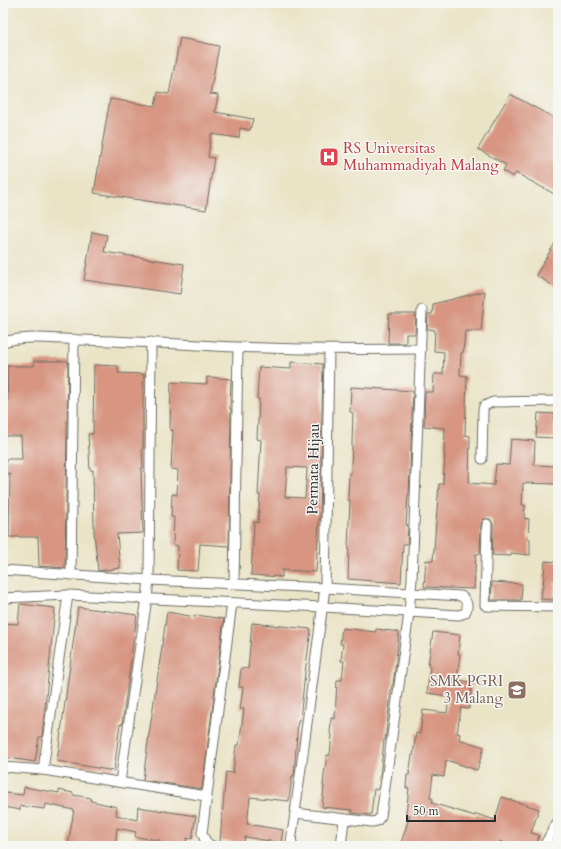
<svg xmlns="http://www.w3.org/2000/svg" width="561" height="849" font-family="Cardo,serif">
  <rect width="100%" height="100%" fill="#f6f6f2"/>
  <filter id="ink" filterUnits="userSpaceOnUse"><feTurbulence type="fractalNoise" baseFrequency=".025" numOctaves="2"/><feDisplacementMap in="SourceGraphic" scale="8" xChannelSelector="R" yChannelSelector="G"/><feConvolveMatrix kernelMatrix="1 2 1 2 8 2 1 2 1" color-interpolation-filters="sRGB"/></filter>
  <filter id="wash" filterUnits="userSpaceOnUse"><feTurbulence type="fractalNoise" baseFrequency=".012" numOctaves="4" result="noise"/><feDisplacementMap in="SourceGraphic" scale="16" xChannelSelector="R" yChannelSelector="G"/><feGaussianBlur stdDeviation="0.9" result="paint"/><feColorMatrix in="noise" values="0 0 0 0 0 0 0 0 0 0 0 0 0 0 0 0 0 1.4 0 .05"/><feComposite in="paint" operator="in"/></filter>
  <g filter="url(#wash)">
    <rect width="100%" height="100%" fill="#eae4c7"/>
    <g id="blocks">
      <g fill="#d79582" fill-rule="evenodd">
        <polygon points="180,38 219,46 210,94 218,95 215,112 253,119 250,130 240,128 239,138 211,134 208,157 214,158 206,210 94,193 110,99 155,106 158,92 169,94"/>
        <polygon points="510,94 558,120 558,196 516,173 513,177 503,171 506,165 478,149"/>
        <polygon points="92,232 107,235 104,252 184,264 180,294 84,280"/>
        <polygon points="558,238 558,289 536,275"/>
        <polygon points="485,291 481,331 465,331 463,353 461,353 460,375 467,376 465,435 470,436 469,483 494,485 496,464 509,465 511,439 535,441 534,465 558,466 558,484 523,483 522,505 525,505 524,518 529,519 528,539 530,539 530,555 511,553 511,556 492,555 493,524 490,519 484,519 481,524 480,554 476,554 474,589 424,587 426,560 433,561 439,484 443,484 445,454 444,454 445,428 424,426 425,392 433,392 434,374 443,374 444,352 434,351 435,330 427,329 428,314 432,314 433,304"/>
        <polygon points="389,314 416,314 415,334 406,334 406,343 388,343"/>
        <polygon points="34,361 68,361 65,568 39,566 38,537 9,537 10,473 6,474 6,459 22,459 21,436 3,436 3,405 8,405 7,366 34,366"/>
        <path d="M291,362l32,2 -3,156 -1,-1 -3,53 -34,-2v7l-31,-2 3,-53 4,1 2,-28h-2l3,-55 -4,-1 2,-40h-2l2,-32 32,2zM287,467l20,1 -2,30 -20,-1z"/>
        <polygon points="94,365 118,366 118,373 144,374 143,387 143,449 142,449 143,468 141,468 143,533 117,534 120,568 98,571 94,532 93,470 90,470 88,434 93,434"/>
        <polygon points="207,377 231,379 230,409 231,409 229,546 200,544 198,571 177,570 178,546 173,545 174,517 171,517 172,494 177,495 178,470 171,469 173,430 170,430 171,382 207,384"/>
        <polygon points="351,387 413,391 409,495 408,495 406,525 408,525 407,544 403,544 401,583 348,579 349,546 348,546 350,500 348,500 349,473 351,473 353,413 350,412"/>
        <polygon points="538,413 555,414 554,438 536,437"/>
        <polygon points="545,561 558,562 558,583 555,583 554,600 541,599 542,587 543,588"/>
        <polygon points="492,582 522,584 521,600 491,600"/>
        <polygon points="20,604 55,608 42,737 39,737 35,762 3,757 3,623 18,624"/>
        <polygon points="78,607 137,615 122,725 120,724 114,771 57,761"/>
        <polygon points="167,612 195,617 196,615 224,619 202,789 143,780 148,742"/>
        <polygon points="252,623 311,629 305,673 300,720 298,720 294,776 292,776 289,801 250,797 247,824 283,830 281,843 245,837 244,843 220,841 226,772 233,773 236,745 239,745 244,709 240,709 243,687 239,687 241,668 248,669"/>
        <polygon points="342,628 376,632 376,629 399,632 396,660 393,685 392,685 385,740 384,740 380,777 379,777 378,790 374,789 371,815 352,813 352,810 322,807 324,786 323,786 324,774 327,755 330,755 332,734 330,734 331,718 335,719 337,680 342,680 344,661 341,661 343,644 340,644"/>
        <polygon points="433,632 460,635 458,654 460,654 457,680 472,682 469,709 461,708 457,733 460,734 459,739 484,747 477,770 446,760 444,777 433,775 430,798 433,799 432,803 475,816 476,814 495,820 502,797 539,809 531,833 539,835 536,846 515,846 500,841 498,846 400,846 410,815 406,814 409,788 406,788 407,775 409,775 412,755 413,756 416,733 420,734 423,710 447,713 449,696 427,693 430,667 428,666"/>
        <polygon points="24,787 59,793 59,790 73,793 73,795 91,798 91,801 117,807 116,815 137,820 138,807 196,816 192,839 187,838 186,846 159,846 160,840 135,837 136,832 117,828 115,846 82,844 82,846 75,846 68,845 74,810 46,804 45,809 20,806 20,810 3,807 5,793 23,795"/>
      </g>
    </g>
  </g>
  <g filter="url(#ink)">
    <use href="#blocks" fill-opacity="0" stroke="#6e6c62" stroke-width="1"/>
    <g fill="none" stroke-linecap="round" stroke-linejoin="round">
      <g stroke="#6e6c62" stroke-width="11">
        <g id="minor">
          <path d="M3,342c24,-7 51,-3 76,-2 40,1 80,3 121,5 74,5 147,5 221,4"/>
          <polyline points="482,459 483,410 484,406 493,402 558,401"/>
          <polyline points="487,524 485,605 487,606 558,607"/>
          <path d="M3,570l146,10 176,8 136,8c6,4 8,11 4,17l-6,2 -136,-8 -255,-12 -65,3"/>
          <polyline points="71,575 74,339"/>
          <polyline points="234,584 238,348"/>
          <polyline points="3,767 43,770 206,796"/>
          <polyline points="43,770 68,595"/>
          <polyline points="120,782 147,598 149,580 151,342"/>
          <polyline points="295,813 372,822 377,821 381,816 409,613 412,579 422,310"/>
          <path d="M213,846c-6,-1 -9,-7 -11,-13l30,-230"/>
          <polyline points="293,846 291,842 295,813 325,588 329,350"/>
          <polyline points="341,846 344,820"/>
          <polyline points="544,846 558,821"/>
        </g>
      </g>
      <use href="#minor" stroke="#fff" stroke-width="9"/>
    </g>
  </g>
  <defs>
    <g id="hospital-square" transform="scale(1)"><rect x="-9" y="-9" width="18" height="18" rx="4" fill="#e0444e" stroke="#f6f6f2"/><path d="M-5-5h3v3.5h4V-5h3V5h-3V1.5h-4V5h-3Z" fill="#fff"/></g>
    <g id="school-square" transform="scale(1)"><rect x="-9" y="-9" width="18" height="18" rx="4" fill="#8d6e63" stroke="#f6f6f2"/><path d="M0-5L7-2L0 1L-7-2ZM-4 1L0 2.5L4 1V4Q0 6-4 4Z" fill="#fff"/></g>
  </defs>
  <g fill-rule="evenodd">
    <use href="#hospital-square" x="329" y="157"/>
    <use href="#school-square" x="517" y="690"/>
  </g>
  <g text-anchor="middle" stroke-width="3" stroke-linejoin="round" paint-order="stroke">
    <g font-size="15" fill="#be3a42" stroke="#f6f6f2" text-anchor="start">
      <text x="343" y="153">RS Universitas<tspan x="343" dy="17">Muhammadiyah Malang</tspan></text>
    </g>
    <g font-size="15" fill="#2b2b2b" stroke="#f6f6f2">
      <text transform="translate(313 469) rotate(-89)" y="5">Permata Hijau</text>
    </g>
    <g font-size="15" fill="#785e54" stroke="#f6f6f2" text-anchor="end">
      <text x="503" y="686">SMK PGRI<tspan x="503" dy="17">3 Malang</tspan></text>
    </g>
  </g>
  <rect width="561" height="849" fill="none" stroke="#f6f6f2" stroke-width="16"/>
  <path d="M407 815v6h88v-6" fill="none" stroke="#2b2b2b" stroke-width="2"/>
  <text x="413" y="815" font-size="12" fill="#2b2b2b" stroke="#f6f6f2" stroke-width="3" paint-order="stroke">50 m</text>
</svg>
